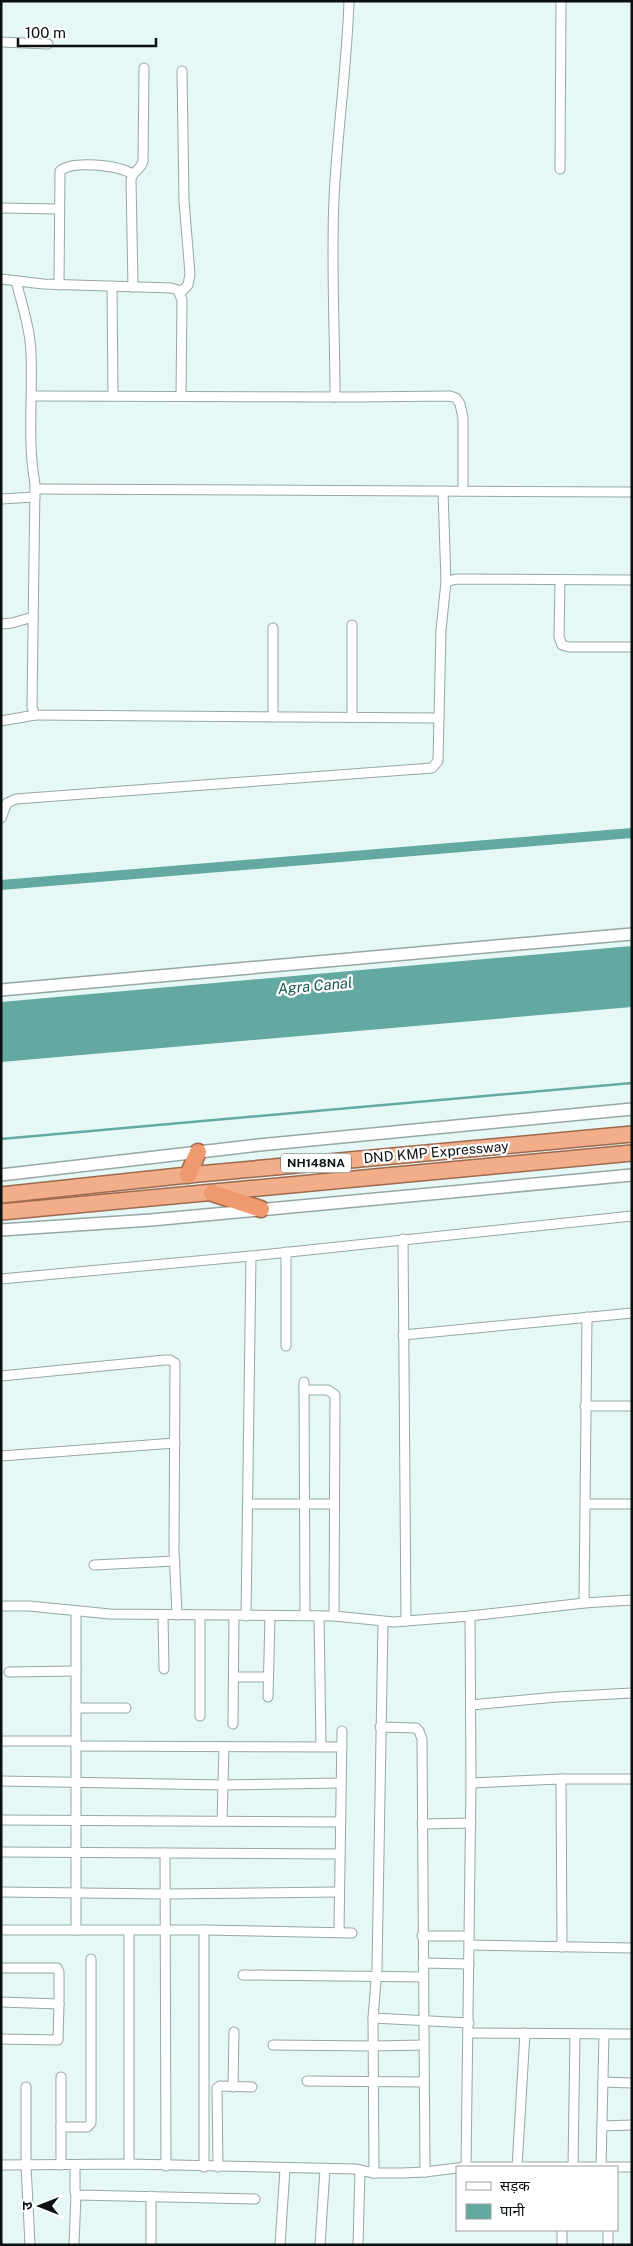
<svg xmlns="http://www.w3.org/2000/svg" width="633" height="2246" font-family="'Public Sans','Noto Sans Devanagari',sans-serif">
  <rect width="100%" height="100%" fill="#e6f8f6"/>
  <polygon fill="#63a9a1" points="632,946 632,1007 1,1062 1,1002"/>
  <g fill="none" stroke-linecap="round" stroke-linejoin="round">
    <polyline stroke="#63a9a1" stroke-width="2.5" points="1,1139 632,1083"/>
    <polyline stroke="#63a9a1" stroke-width="10" points="1,885 632,833"/>
    <g stroke="#96a7a4" stroke-width="11">
      <g id="minor">
        <polyline points="1,42 48,44"/>
        <polyline points="560,169 561,1"/>
        <polyline points="1,208 58,209"/>
        <polyline points="1,279 43,284 171,288 178,290 182,300 181,396"/>
        <path d="M16,281c6,24 14,47 15,72 2,44 -4,88 4,131l-3,223 3,8 404,3"/>
        <path d="M59,285l1,-114c12,-11 59,-6 72,3"/>
        <polyline points="112,286 113,395"/>
        <path d="M133,287l-2,-107c1,-9 10,-10 12,-19l1,-93"/>
        <polyline points="180,293 188,285 190,274 184,201 182,71"/>
        <polyline points="32,396 355,397 450,396 456,398 460,404 463,418 463,491"/>
        <path d="M335,397c0,-66 -4,-132 -1,-198 3,-66 13,-132 15,-198"/>
        <polyline points="35,489 632,492"/>
        <polyline points="443,491 446,582"/>
        <polyline points="1,499 35,497"/>
        <polyline points="560,580 559,637 562,645 569,647 632,647"/>
        <polyline points="1,624 12,623 33,617"/>
        <polyline points="273,628 273,717"/>
        <polyline points="352,717 352,625"/>
        <polyline points="1,721 35,715"/>
        <polyline points="1,818 7,803 16,799 432,768 438,761 441,630 446,582 456,579 632,580"/>
        <polyline points="403,1239 406,1621"/>
        <polyline points="286,1252 286,1346"/>
        <polyline points="1,1279 251,1256 632,1216"/>
        <polyline points="403,1335 632,1313"/>
        <polyline points="1,1376 165,1360 170,1360 175,1363 174,1549 177,1615"/>
        <polyline points="304,1382 305,1615"/>
        <polyline points="304,1390 328,1390 335,1395 334,1616"/>
        <polyline points="585,1406 632,1406"/>
        <polyline points="1,1456 175,1443"/>
        <polyline points="248,1504 334,1504"/>
        <polyline points="586,1504 632,1504"/>
        <polyline points="94,1565 175,1561"/>
        <polyline points="584,1603 587,1317"/>
        <polyline points="1,1606 29,1606 110,1614 334,1616 394,1622 470,1616 584,1603 632,1600"/>
        <polyline points="163,1615 164,1669"/>
        <polyline points="200,1615 200,1716"/>
        <polyline points="246,1616 251,1256"/>
        <polyline points="319,1616 321,1746"/>
        <polyline points="9,1672 76,1671"/>
        <polyline points="234,1677 268,1677"/>
        <polyline points="268,1697 270,1616"/>
        <polyline points="471,1705 557,1697 632,1693"/>
        <polyline points="76,1708 126,1708"/>
        <polyline points="233,1724 234,1616"/>
        <polyline points="380,1727 416,1728 419,1731 422,1739 425,2172"/>
        <polyline points="1,1741 76,1741"/>
        <polyline points="76,1746 342,1747"/>
        <polyline points="561,1779 562,1947"/>
        <polyline points="1,1781 223,1785 340,1783"/>
        <polyline points="471,1783 561,1779 632,1779"/>
        <polyline points="1,1820 340,1822"/>
        <polyline points="222,1821 224,1747"/>
        <polyline points="422,1824 471,1823"/>
        <polyline points="1,1852 340,1854"/>
        <polyline points="165,1853 166,2166"/>
        <polyline points="1,1892 165,1894 339,1892"/>
        <polyline points="1,1930 204,1930 352,1933"/>
        <polyline points="76,1930 76,1611"/>
        <polyline points="129,1932 129,2164"/>
        <polyline points="339,1932 342,1731"/>
        <polyline points="422,1936 469,1936"/>
        <polyline points="470,1945 632,1948"/>
        <polyline points="423,1963 469,1964"/>
        <polyline points="1,1968 57,1968 59,1972 59,2004"/>
        <polyline points="243,1975 423,1977"/>
        <polyline points="1,2002 59,2004 58,2040 1,2039"/>
        <polyline points="373,2018 469,2023"/>
        <polyline points="468,2033 632,2034"/>
        <polyline points="273,2045 373,2046 424,2045"/>
        <polyline points="307,2081 424,2082"/>
        <polyline points="603,2082 632,2083"/>
        <polyline points="26,2087 26,2165 30,2245"/>
        <polyline points="233,2087 234,2032"/>
        <polyline points="602,2126 632,2125"/>
        <polyline points="61,2127 87,2127 91,2123 91,1959"/>
        <polyline points="1,2165 129,2164 355,2169 374,2173 402,2173 425,2172 457,2168"/>
        <polyline points="61,2165 61,2077"/>
        <polyline points="75,2165 75,2192 78,2195 255,2199"/>
        <polyline points="204,2167 204,1930"/>
        <polyline points="218,2167 217,2088 220,2086 252,2087"/>
        <polyline points="462,2167 632,2167"/>
        <polyline points="466,2167 471,1783 470,1616"/>
        <polyline points="517,2167 525,2033"/>
        <polyline points="573,2167 575,2034"/>
        <polyline points="601,2167 604,2034"/>
        <polyline points="374,2173 373,2018 377,1969 383,1622"/>
        <polyline points="74,2245 76,2194"/>
        <polyline points="151,2245 151,2196"/>
        <polyline points="280,2245 285,2169"/>
        <polyline points="320,2245 325,2169"/>
        <polyline points="358,2245 360,2170"/>
        <polyline points="562,2245 562,2230"/>
        <polyline points="608,2245 608,2230"/>
      </g>
    </g>
    <g stroke="#96a7a4" stroke-width="14">
      <g id="tertiary">
        <polyline points="1,990 632,934"/>
        <polyline points="1,1175 259,1145 632,1109"/>
        <polyline points="1,1230 151,1220 632,1175"/>
      </g>
    </g>
    <g stroke="#9e694d" stroke-width="18">
      <g id="trunk">
        <polyline points="1,1195 188,1175 632,1134"/>
        <polyline points="1,1212 632,1153"/>
      </g>
    </g>
    <g stroke="#9e694d" stroke-width="19">
      <g id="motorway">
        <polyline points="188,1175 198,1152"/>
        <polyline points="212,1193 261,1209"/>
      </g>
    </g>
    <use href="#minor" stroke="#fff" stroke-width="9"/>
    <use href="#tertiary" stroke="#fff" stroke-width="11"/>
    <use href="#trunk" stroke="#f2ae8b" stroke-width="15"/>
    <use href="#motorway" stroke="#ee996e" stroke-width="16"/>
  </g>
  <g text-anchor="middle" stroke-width="4.5" stroke-linejoin="round" paint-order="stroke">
    <rect fill="#fff" stroke="#545857" stroke-width="1" x="281" y="1153.5" width="70" height="19" rx="4"/>
    <g font-size="12" font-weight="bold" fill="#0a100f">
      <text x="316" y="1167">NH148NA</text>
    </g>
    <g font-size="14" fill="#0a100f" stroke="#fff">
      <text transform="translate(436 1152) rotate(-5)" y="5">DND KMP Expressway</text>
    </g>
    <g font-size="15" font-style="italic" fill="#195651" stroke="#fff">
      <text transform="translate(315 986) rotate(-5)" y="5">Agra Canal</text>
    </g>
  </g>
  <rect width="633" height="2246" fill="none" stroke="#0a100f" stroke-width="5"/>
  <rect x="456" y="2166" width="162" height="65" fill="#ffffff" stroke="#9d9f9f"/>
  <rect x="466" y="2182" width="25" height="8" fill="#ffffff" stroke="#9d9f9f"/>
  <text x="500" y="2191" font-size="15" fill="#0a100f">सड़क</text>
  <rect x="466" y="2204" width="25" height="15" fill="#63a9a1" stroke="#9d9f9f"/>
  <text x="500" y="2216" font-size="15" fill="#0a100f">पानी</text>
  <g transform="translate(40 2206) rotate(270)" stroke="#ffffff" stroke-width="4" paint-order="stroke">
  <path d="M0-4L9 19L0 12L-9 19Z" fill="#0a100f"/>
  <text y="-8" font-size="14" font-weight="bold" text-anchor="middle" fill="#0a100f">उ</text>
  </g>
  <path d="M18 38v8h138v-8" fill="none" stroke="#0a100f" stroke-width="2.5"/>
  <text x="25" y="38" font-size="15" fill="#0a100f" stroke="#ffffff" stroke-width="4" paint-order="stroke">100 m</text>
</svg>
